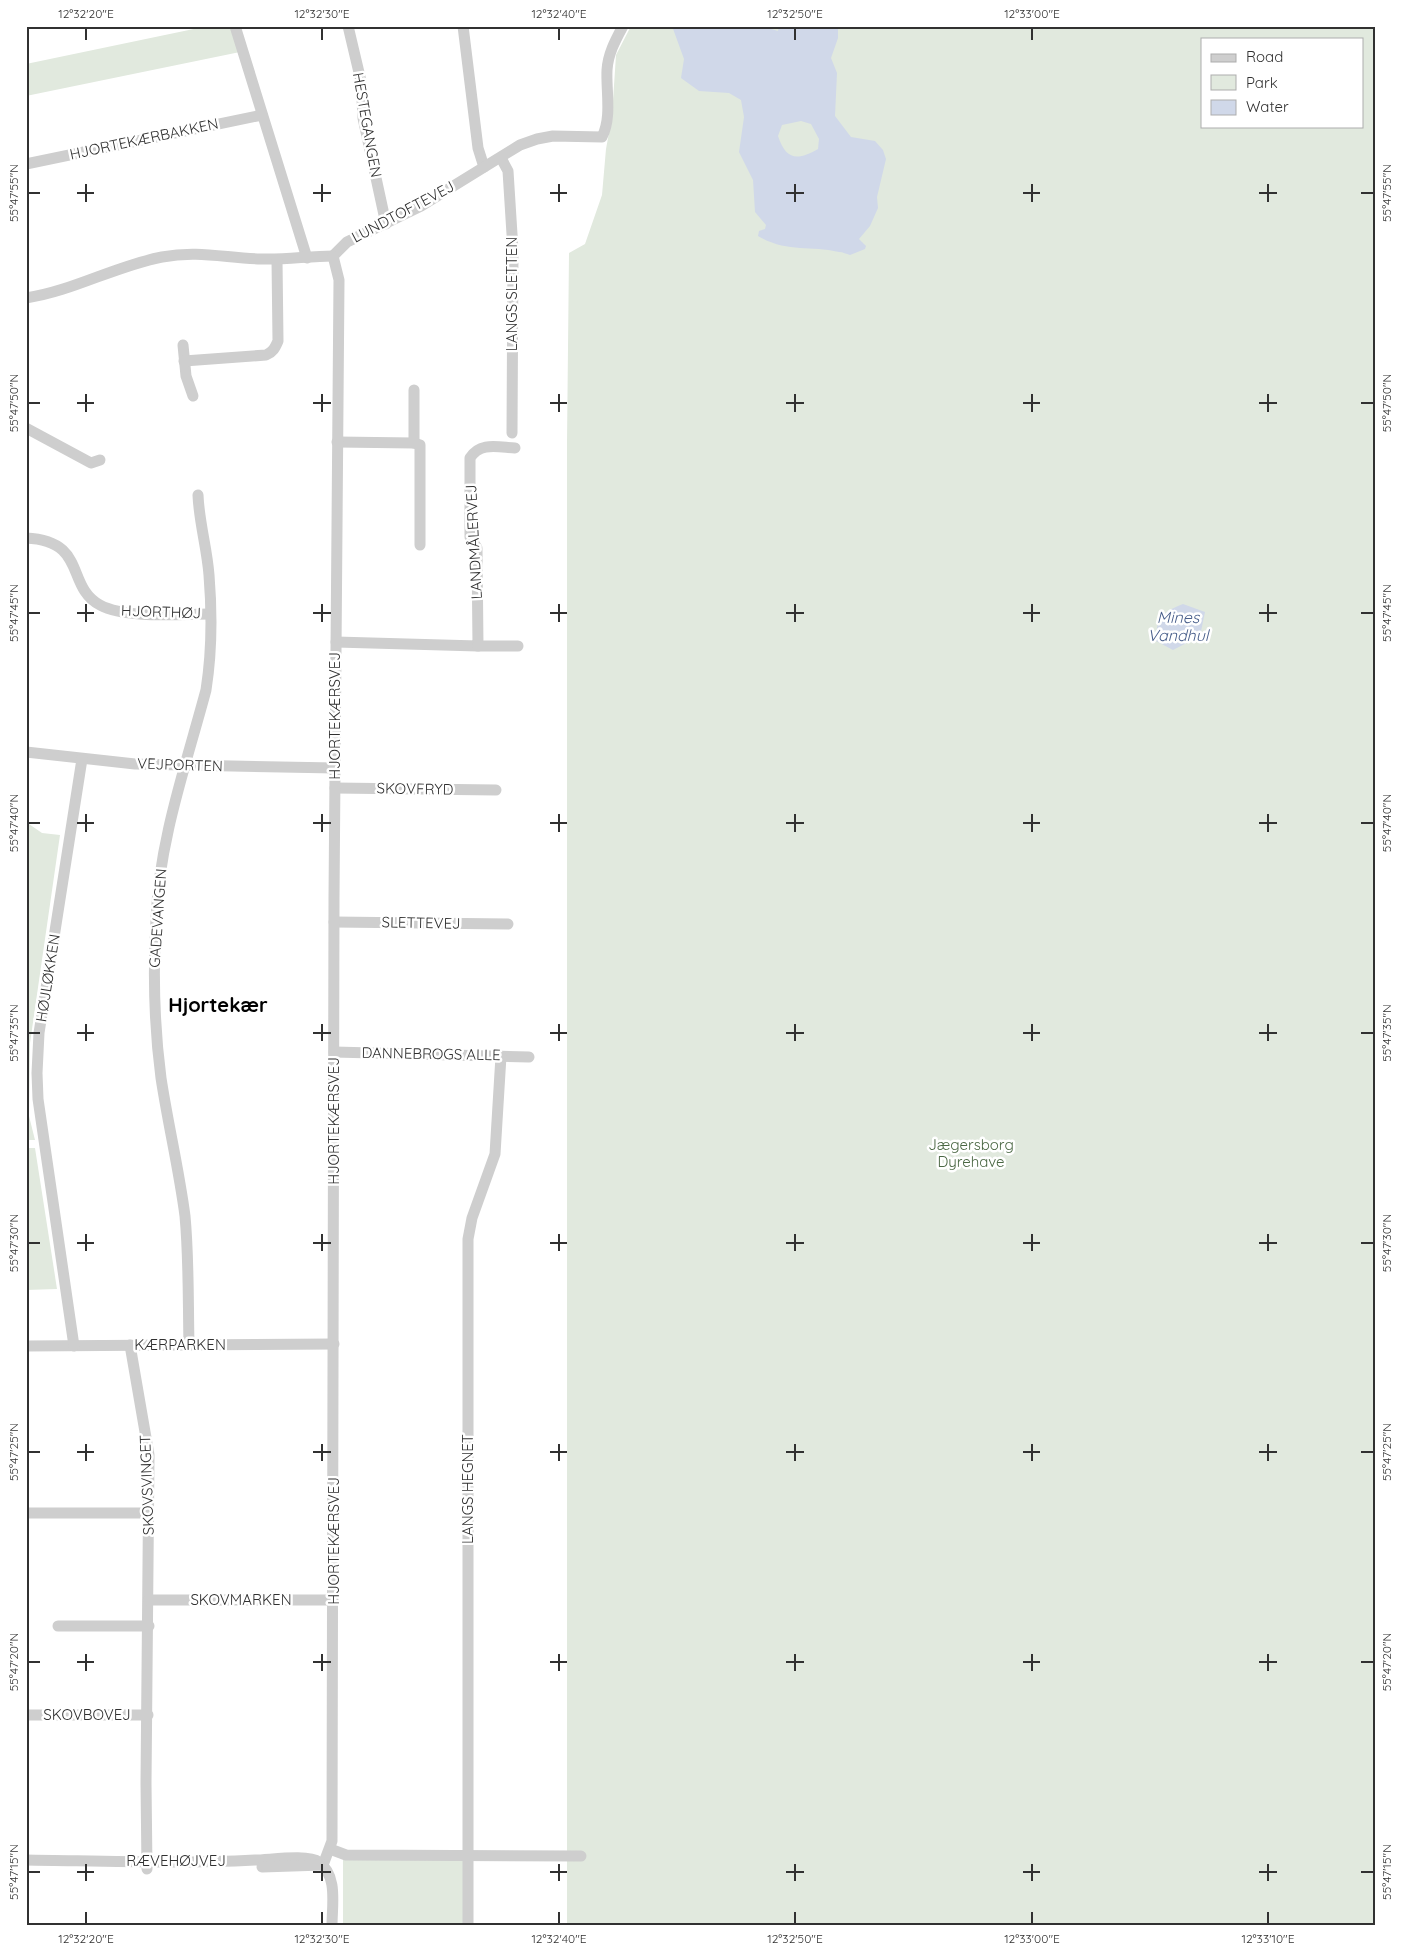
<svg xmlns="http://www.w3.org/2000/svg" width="1401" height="1952" font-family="Quicksand,sans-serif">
  <rect width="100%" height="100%" fill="#fff"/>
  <g fill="#e1e9de" fill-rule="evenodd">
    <polygon points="208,26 231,26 240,52 26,96 26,64"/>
    <path d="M631,26h744v1900h-808v-1483l2,-190 16,-9 17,-49 4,-46 6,-33 4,-61zM1202,39h160v87h-160z"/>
    <polygon points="26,822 42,833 60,835 30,1043 29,1116 35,1140 26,1140"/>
    <polygon points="26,1148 35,1148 57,1289 26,1290"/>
    <polygon points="343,1852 464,1860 464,1926 343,1926"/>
  </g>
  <g fill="#d0d8e9" fill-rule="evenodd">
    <path d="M672,26h89l17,5 1,-5h59v12l-7,20 6,15 -2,43 16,21 24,4 8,9 3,9 -9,38 1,11 -8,18 -11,13 7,7 -1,3 -15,6c-4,-1 -7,-3 -11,-3 -30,-7 -52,1 -81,-16l1,-5 6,-2 1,-4 -11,-13 -2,-32 -14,-28 5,-35 -3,-17 -12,-7 -30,-2 -18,-13 3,-19zM801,121l10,3 8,15 -1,10c-21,12 -32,11 -40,-13l4,-11z"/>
    <path d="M1183,604l22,8 -5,24 -27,14 -17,-9c0,-23 6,-29 27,-37z"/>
  </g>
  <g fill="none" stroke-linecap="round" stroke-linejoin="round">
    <g stroke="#cecece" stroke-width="11">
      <polyline points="235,26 307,258"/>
      <polyline points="348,26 361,81 363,118 386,224"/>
      <polyline points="463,26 478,148 484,167"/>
      <polyline points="501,158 508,171 513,250 512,433"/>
      <polyline points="26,164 262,115"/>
      <path d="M333,256l14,-14 74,-36 99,-61 17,-6 16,-3 49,1c10,-19 4,-46 5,-67 1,-16 8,-29 16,-44"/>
      <path d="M26,298c47,-7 89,-32 136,-41 36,-7 63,1 99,2 24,1 48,-3 72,-3"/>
      <polyline points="183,345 186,376 193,396"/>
      <path d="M184,361l82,-6c7,-3 9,-7 12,-14l-1,-81"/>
      <polyline points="414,390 414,443"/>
      <polyline points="26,428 91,463 100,460"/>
      <polyline points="337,442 414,443 420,445 420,545"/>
      <path d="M26,538c62,3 39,48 74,67 26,14 80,9 110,9"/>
      <path d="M336,642l142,4 -1,-98 -7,-11v-79c10,-16 27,-11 45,-10"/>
      <polyline points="478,646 518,646"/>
      <polyline points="26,752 135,764 335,768"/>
      <polyline points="335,788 496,790"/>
      <polyline points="334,922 508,924"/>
      <polyline points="334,1052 529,1057"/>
      <polyline points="130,1345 149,1455 146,1783 147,1869"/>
      <path d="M189,1345c-1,-43 0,-86 -4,-129 -6,-46 -17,-92 -24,-138 -7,-53 -8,-107 -5,-159 3,-78 30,-154 50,-229 6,-38 6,-78 3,-115 -2,-27 -10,-53 -11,-80"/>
      <polyline points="26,1346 334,1344"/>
      <polyline points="74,1346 38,1099 37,1073 39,1033 82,759"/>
      <polyline points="26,1513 149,1513"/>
      <polyline points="149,1600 333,1600"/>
      <polyline points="58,1626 149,1626"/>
      <polyline points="26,1715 148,1715"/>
      <polyline points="330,1849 346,1855 581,1856"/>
      <path d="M26,1860c76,1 153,4 229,0 14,0 53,-6 64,2 19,14 13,42 13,64"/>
      <polyline points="323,1865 332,1841 334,897 339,280 333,256"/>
      <polyline points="262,1867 323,1865"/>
      <polyline points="468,1926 468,1239 472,1218 495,1154 501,1056"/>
    </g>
  </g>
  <path fill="none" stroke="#313131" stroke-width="2" d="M86,28v12M322,28v12M559,28v12M795,28v12M1032,28v12M86,184v18M322,184v18M559,184v18M795,184v18M1032,184v18M1268,184v18M28,193h12M77,193h17M313,193h18M550,193h17M786,193h18M1023,193h17M1259,193h18M1361,193h13M86,394v18M322,394v18M559,394v18M795,394v18M1032,394v18M1268,394v18M28,403h12M77,403h17M313,403h18M550,403h17M786,403h18M1023,403h17M1259,403h18M1361,403h13M86,604v18M322,604v18M559,604v18M795,604v18M1032,604v18M1268,604v18M28,613h12M77,613h17M313,613h18M550,613h17M786,613h18M1023,613h17M1259,613h18M1361,613h13M86,814v18M322,814v18M559,814v18M795,814v18M1032,814v18M1268,814v18M28,823h12M77,823h17M313,823h18M550,823h17M786,823h18M1023,823h17M1259,823h18M1361,823h13M86,1024v17M322,1024v17M559,1024v17M795,1024v17M1032,1024v17M1268,1024v17M28,1033h12M77,1033h17M313,1033h18M550,1033h17M786,1033h18M1023,1033h17M1259,1033h18M1361,1033h13M86,1234v17M322,1234v17M559,1234v17M795,1234v17M1032,1234v17M1268,1234v17M28,1243h12M77,1243h17M313,1243h18M550,1243h17M786,1243h18M1023,1243h17M1259,1243h18M1361,1243h13M86,1444v17M322,1444v17M559,1444v17M795,1444v17M1032,1444v17M1268,1444v17M28,1452h12M77,1452h17M313,1452h18M550,1452h17M786,1452h18M1023,1452h17M1259,1452h18M1361,1452h13M86,1654v17M322,1654v17M559,1654v17M795,1654v17M1032,1654v17M1268,1654v17M28,1662h12M77,1662h17M313,1662h18M550,1662h17M786,1662h18M1023,1662h17M1259,1662h18M1361,1662h13M86,1864v17M322,1864v17M559,1864v17M795,1864v17M1032,1864v17M1268,1864v17M28,1872h12M77,1872h17M313,1872h18M550,1872h17M786,1872h18M1023,1872h17M1259,1872h18M1361,1872h13M86,1912v12M322,1912v12M559,1912v12M795,1912v12M1032,1912v12M1268,1912v12"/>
  <g text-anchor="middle" stroke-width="5" stroke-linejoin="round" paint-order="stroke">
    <g font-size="15" fill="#313131" stroke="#fff">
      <text transform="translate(367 125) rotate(80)" y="5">HESTEGANGEN</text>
      <text transform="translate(144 139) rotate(-12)" y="5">HJORTEKÆRBAKKEN</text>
      <text transform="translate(403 212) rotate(-28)" y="5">LUNDTOFTEVEJ</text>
      <text transform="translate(512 294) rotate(-90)" y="5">LANGS SLETTEN</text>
      <text transform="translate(474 542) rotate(-93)" y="5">LANDMÅLERVEJ</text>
      <text transform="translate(161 612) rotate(2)" y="5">HJORTHØJ</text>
      <text transform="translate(335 716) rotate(-90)" y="5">HJORTEKÆRSVEJ</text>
      <text transform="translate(180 765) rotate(2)" y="5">VEJPORTEN</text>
      <text transform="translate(415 789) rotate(1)" y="5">SKOVFRYD</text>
      <text transform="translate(158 918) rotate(-86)" y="5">GADEVANGEN</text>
      <text transform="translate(421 923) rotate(1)" y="5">SLETTEVEJ</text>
      <text transform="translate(48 978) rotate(-81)" y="5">HØJLØKKEN</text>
      <text transform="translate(431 1054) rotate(1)" y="5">DANNEBROGS ALLE</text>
      <text transform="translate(334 1121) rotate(-90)" y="5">HJORTEKÆRSVEJ</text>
      <text x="180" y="1350">KÆRPARKEN</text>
      <text transform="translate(147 1485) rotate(-92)" y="5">SKOVSVINGET</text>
      <text transform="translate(468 1489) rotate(-90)" y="5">LANGS HEGNET</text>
      <text transform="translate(334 1541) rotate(-90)" y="5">HJORTEKÆRSVEJ</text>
      <text x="241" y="1605">SKOVMARKEN</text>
      <text x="87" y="1720">SKOVBOVEJ</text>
      <text x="176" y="1866">RÆVEHØJVEJ</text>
    </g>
    <g font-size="15" fill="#4a6743" stroke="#fff">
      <text x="971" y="1150">Jægersborg<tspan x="971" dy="17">Dyrehave</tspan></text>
    </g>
    <g font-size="16" font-style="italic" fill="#485e8a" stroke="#fff">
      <text x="1178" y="623">Mines<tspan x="1178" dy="18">Vandhul</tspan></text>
    </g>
    <g font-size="20" font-weight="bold" fill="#000" stroke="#fff">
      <text x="218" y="1012">Hjortekær</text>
    </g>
  </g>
  <rect width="1401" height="1952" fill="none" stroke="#ffffff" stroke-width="55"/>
  <rect x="1201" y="38" width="162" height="90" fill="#ffffff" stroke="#adadad"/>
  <rect x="1211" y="54" width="25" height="8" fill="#cecece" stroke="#adadad"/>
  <text x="1246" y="62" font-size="15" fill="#313131">Road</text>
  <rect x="1211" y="75" width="25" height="15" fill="#e1e9de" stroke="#adadad"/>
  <text x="1246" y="88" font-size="15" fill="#313131">Park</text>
  <rect x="1211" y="100" width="25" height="15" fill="#d0d8e9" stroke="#adadad"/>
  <text x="1246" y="112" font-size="15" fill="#313131">Water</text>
  <rect x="28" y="28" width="1346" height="1896" fill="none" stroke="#313131" stroke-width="2"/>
  <g font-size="12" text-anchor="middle" fill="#313131">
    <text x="86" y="18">12°32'20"E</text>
    <text x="322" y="18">12°32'30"E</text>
    <text x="559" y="18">12°32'40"E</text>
    <text x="795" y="18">12°32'50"E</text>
    <text x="1032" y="18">12°33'00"E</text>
    <text transform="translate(14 193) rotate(-90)" y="4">55°47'55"N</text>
    <text transform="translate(1387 193) rotate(-90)" y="4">55°47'55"N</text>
    <text transform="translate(14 403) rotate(-90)" y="4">55°47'50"N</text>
    <text transform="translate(1387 403) rotate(-90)" y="4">55°47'50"N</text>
    <text transform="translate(14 613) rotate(-90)" y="4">55°47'45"N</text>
    <text transform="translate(1387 613) rotate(-90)" y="4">55°47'45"N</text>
    <text transform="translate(14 823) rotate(-90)" y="4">55°47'40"N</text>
    <text transform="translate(1387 823) rotate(-90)" y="4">55°47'40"N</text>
    <text transform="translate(14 1033) rotate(-90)" y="4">55°47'35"N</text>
    <text transform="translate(1387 1033) rotate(-90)" y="4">55°47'35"N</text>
    <text transform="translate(14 1243) rotate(-90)" y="4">55°47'30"N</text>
    <text transform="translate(1387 1243) rotate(-90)" y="4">55°47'30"N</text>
    <text transform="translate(14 1452) rotate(-90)" y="4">55°47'25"N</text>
    <text transform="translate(1387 1452) rotate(-90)" y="4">55°47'25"N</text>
    <text transform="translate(14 1662) rotate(-90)" y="4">55°47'20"N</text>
    <text transform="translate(1387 1662) rotate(-90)" y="4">55°47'20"N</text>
    <text transform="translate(14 1872) rotate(-90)" y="4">55°47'15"N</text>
    <text transform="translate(1387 1872) rotate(-90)" y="4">55°47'15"N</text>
    <text x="86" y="1943">12°32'20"E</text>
    <text x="322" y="1943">12°32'30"E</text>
    <text x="559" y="1943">12°32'40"E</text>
    <text x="795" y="1943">12°32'50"E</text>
    <text x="1032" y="1943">12°33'00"E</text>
    <text x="1268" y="1943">12°33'10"E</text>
  </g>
</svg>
